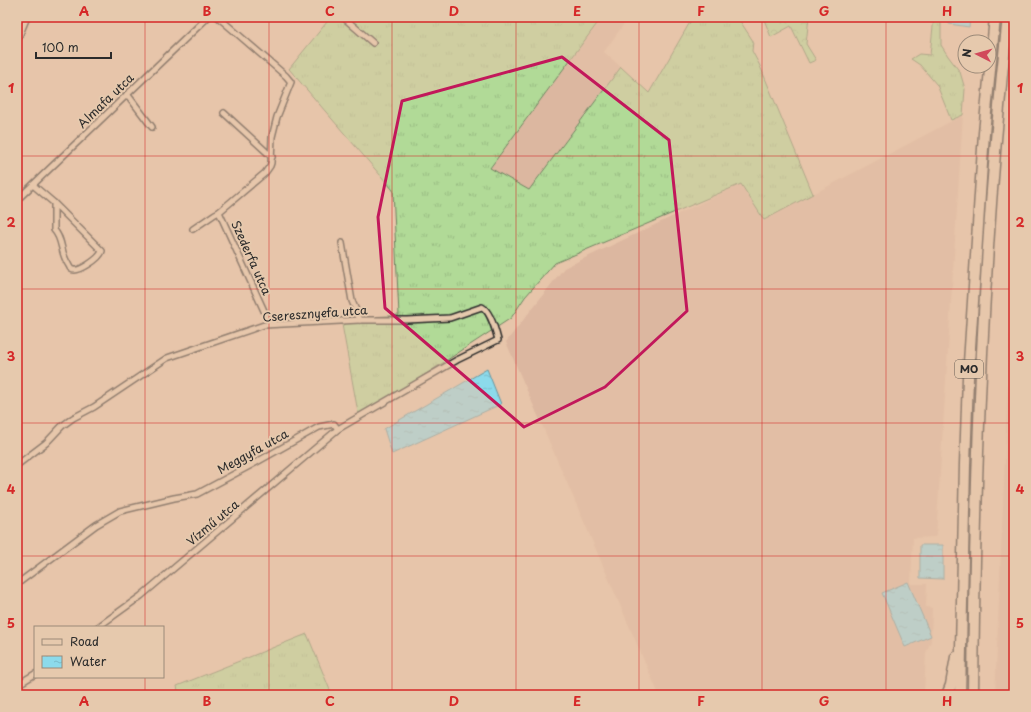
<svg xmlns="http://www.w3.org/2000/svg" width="1031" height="712" font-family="'Playpen Sans',sans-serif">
  <defs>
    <pattern id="grass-tufts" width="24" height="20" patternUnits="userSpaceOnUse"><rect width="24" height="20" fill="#b1da97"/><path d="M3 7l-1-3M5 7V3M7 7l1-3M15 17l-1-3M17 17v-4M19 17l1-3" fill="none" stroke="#98bb82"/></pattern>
    <pattern id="forest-crowns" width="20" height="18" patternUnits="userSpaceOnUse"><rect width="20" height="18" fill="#b1da97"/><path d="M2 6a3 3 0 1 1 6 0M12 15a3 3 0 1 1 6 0" fill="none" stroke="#98bb82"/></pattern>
    <pattern id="water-ripples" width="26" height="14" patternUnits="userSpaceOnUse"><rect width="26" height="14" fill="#8cdaeb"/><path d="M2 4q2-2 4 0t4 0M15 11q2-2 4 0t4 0" fill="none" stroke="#79bbca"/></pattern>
  </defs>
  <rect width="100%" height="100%" fill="#e7c5aa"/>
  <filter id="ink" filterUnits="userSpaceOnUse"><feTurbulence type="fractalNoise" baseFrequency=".025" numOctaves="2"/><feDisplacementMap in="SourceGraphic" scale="8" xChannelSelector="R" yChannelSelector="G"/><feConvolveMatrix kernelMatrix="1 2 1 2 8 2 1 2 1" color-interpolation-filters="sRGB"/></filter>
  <g filter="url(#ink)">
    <g fill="#dcb7a0">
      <polygon points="602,17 629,17 604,52 621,67 529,190 490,169"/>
      <polygon points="963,115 936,537 913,538 911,584 927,584 926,607 932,608 931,641 926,653 924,695 659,695 506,342 564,268 741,184 764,220"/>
      <polygon points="1014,241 1014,695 995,695"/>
    </g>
    <g fill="url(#grass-tufts)" stroke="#6e8261">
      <polygon points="331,17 602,17 490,168 529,190 621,67 649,93 693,17 740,17 740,21 753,41 752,51 760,66 813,194 764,220 741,184 555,263 525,297 511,318 359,418 341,319 399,315 393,190 289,69"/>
      <polygon points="934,17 941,17 941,45 948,56 960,72 965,89 963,115 951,120 937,85 920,65 911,59 919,54 930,55"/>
      <polygon points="307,634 332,695 186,695 178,691 177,686"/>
    </g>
    <polygon fill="url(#forest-crowns)" stroke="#6e8261" points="763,17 809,17 806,44 816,60 809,63 791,26 771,37"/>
    <g fill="url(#water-ripples)" stroke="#65949e">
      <polygon points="949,17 970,17 969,27 949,24"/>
      <polygon points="487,369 501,404 392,454 384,429"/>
      <polygon points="920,545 943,545 943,579 920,578"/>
      <polygon points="908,582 931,636 905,647 882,593"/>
    </g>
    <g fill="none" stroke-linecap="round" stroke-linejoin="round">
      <g stroke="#2b2b2b" stroke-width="8">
        <g id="street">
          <polyline points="218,17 286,76 291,82 277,117 272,137 271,163 270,166 265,173 219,212 270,324"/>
          <polyline points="343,17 373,43"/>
          <polyline points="17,41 27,17"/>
          <polyline points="127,94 152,127"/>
          <polyline points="224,113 272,157"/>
          <path d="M33,185l21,18 48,48c-2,7 -24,23 -31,18 -1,-1 -2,-3 -3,-5 -8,-12 -5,-25 -14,-34v-27"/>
          <polyline points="17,200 208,17"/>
          <polyline points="193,229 215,214 219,212"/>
          <polyline points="342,243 352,301 360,320"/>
          <path d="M17,465l29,-22 16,-17 11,-8 21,-11 73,-49 97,-33 96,-5h47l43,-2 32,-11c8,4 14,25 16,33l-41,20 -119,69 -197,167 -43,31"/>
          <polyline points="17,584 96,525 120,511 174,498 197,494 255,463 319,427 334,424 338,429"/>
          <polyline points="17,685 35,674"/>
        </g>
      </g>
      <g stroke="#2b2b2b" stroke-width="10">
        <polyline id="secondary" points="17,690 19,695"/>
      </g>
      <g stroke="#2b2b2b" stroke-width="13">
        <g id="highway">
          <polyline points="947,695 951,685 956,657"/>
          <polyline points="960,695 965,464 968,378 984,133 995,17"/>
          <path d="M973,695c2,-226 10,-453 35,-678"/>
        </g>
      </g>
      <use href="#street" stroke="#e6c9ad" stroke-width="5"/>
      <use href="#secondary" stroke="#e6c9ad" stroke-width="7"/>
      <use href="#highway" stroke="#e6c9ad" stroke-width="10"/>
    </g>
  </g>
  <path d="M0 0H1031V712H0ZM562,57l107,83 18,171 -82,76 -81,40 -139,-119 -7,-91 24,-116z" fill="#e7c5aa" fill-opacity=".55" fill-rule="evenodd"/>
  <path fill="none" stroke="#c2185b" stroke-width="3" stroke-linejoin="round" d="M562,57l107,83 18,171 -82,76 -81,40 -139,-119 -7,-91 24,-116z"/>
  <path fill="none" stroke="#d62828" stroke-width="1" stroke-opacity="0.55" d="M145,17v610M269,17v678M392,17v678M516,17v678M639,17v678M762,17v678M886,17v678M17,156h997M17,289h997M17,423h997M17,556h997M145,677v18"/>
  <g text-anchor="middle" stroke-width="4" stroke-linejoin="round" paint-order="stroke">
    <rect fill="#e6c9ad" stroke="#635a52" stroke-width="1" x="955" y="360" width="28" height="18" rx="3"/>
    <g font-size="11" font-weight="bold" fill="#2b2b2b">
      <text x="969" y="373">M0</text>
    </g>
    <g font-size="12" fill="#2b2b2b" stroke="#e6c9ad">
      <text transform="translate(106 101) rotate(-44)" y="4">Almafa utca</text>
      <text transform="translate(251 258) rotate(66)" y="4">Szederfa utca</text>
      <text transform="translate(315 314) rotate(-4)" y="4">Cseresznyefa utca</text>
      <text transform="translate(253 452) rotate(-29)" y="4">Meggyfa utca</text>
      <text transform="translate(213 523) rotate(-40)" y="4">Vízmű utca</text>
    </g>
  </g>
  <rect width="1031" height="712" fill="none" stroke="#e6c9ad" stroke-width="44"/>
  <rect x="34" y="626" width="130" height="52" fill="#e6c9ad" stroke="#9b8a79"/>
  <rect x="42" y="639" width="20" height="6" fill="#e6c9ad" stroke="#9b8a79"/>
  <text x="70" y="646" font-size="12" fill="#2b2b2b">Road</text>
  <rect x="42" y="656" width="20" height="12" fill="url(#water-ripples)" stroke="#9b8a79"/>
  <text x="70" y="666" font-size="12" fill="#2b2b2b">Water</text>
  <g transform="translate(977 54) rotate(276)"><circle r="19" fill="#e6c9ad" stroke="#9b8a79"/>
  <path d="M0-3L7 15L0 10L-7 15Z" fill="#d1495b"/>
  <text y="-6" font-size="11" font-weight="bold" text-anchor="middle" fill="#2b2b2b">N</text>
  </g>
  <path d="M36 52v6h75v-6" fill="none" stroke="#2b2b2b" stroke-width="2"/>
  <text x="42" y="52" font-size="12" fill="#2b2b2b" stroke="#e6c9ad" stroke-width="3" paint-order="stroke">100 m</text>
  <rect x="22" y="22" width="987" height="668" fill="none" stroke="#d62828" stroke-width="1.5"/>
  <g font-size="13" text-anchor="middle" font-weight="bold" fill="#d62828">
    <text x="84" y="16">A</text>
    <text x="207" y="16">B</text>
    <text x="330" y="16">C</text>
    <text x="454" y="16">D</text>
    <text x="577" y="16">E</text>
    <text x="701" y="16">F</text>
    <text x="824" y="16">G</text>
    <text x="947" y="16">H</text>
    <text x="11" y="93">1</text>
    <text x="1020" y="93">1</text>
    <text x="11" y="227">2</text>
    <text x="1020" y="227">2</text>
    <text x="11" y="361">3</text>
    <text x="1020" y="361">3</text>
    <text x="11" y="494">4</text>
    <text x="1020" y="494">4</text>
    <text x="11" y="628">5</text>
    <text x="1020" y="628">5</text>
    <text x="84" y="706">A</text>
    <text x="207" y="706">B</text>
    <text x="330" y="706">C</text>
    <text x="454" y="706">D</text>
    <text x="577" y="706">E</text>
    <text x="701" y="706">F</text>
    <text x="824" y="706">G</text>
    <text x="947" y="706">H</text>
  </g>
</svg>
